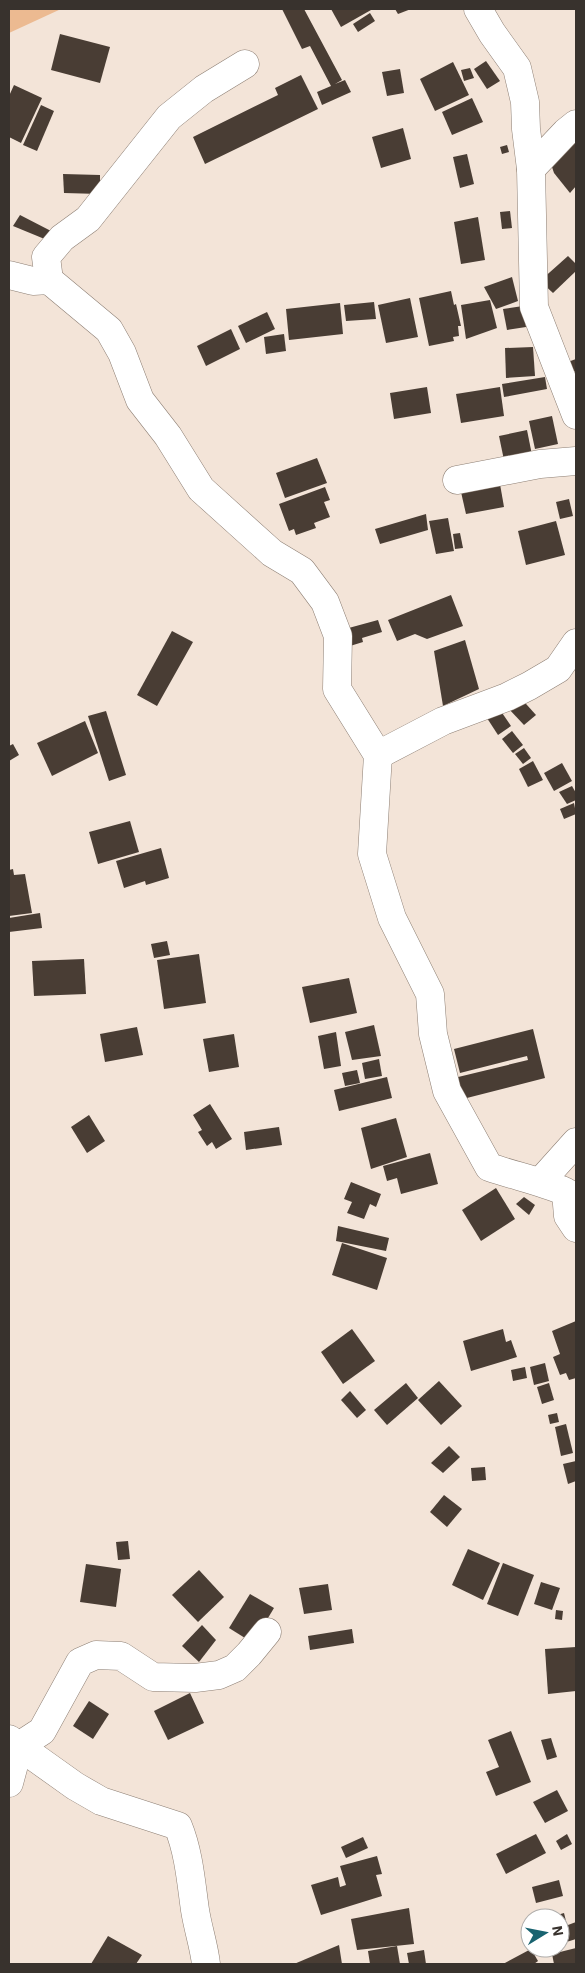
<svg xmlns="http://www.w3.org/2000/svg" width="585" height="1973" font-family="'IBM Plex Sans',sans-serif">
  <rect width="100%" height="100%" fill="#f3e4d8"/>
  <polygon fill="#ecba91" points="9,9 61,9 9,33"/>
  <g fill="#493d34">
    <polygon points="282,9 304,9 342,80 335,84 345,80 351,92 322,105 317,92 331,86 310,46 302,49"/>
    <polygon points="331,9 370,9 371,10 341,27"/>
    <polygon points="395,9 411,9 398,14"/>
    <polygon points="370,13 375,21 358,32 353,24"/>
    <polygon points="60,34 110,47 100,83 51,70"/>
    <polygon points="486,61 500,81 487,89 474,69"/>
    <polygon points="453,62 469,95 435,111 420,79"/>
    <polygon points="470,68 474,78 464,81 461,70"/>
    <polygon points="400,69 404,93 387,96 382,72"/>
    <polygon points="301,75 318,109 205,164 193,137 278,95 275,88"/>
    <polygon points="14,85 42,98 21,143 9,137 9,96"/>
    <polygon points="472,98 483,122 452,135 442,112"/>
    <polygon points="41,105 54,111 37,151 23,145"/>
    <polygon points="403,128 411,159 381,168 372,137"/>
    <polygon points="569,137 576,144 576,186 570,193 554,173 548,155"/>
    <polygon points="507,145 509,152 502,154 500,147"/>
    <polygon points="467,154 474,184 460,188 453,157"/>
    <polygon points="63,174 100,175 100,194 64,193"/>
    <polygon points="510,211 512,228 502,229 500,212"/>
    <polygon points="20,215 51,231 47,240 13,226"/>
    <polygon points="478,217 485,260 461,264 454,222"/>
    <polygon points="568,256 576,264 576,271 553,293 540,281"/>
    <polygon points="512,277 518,301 496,309 484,287"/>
    <polygon points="451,291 454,305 456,304 461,326 458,326 459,336 453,337 454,341 429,346 419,298"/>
    <polygon points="410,298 418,337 386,343 378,305"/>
    <polygon points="490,300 497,328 466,339 461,305"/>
    <polygon points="374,302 376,319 346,321 344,305"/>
    <polygon points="340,303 343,334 289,340 286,309"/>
    <polygon points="523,306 526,327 507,330 503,309"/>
    <polygon points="267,312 275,329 246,343 238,326"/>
    <polygon points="231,329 240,349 206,366 197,346"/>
    <polygon points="284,334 286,351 266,354 264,337"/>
    <polygon points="533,347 535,376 506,378 505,348"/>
    <polygon points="576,359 576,371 569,373 565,363"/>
    <polygon points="545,377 547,389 504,397 502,384"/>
    <polygon points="427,387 431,413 394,419 390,393"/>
    <polygon points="500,387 504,416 461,423 456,394"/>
    <polygon points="552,416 558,444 535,449 529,421"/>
    <polygon points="527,430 533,460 505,465 499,436"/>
    <polygon points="317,458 327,483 285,498 276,473"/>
    <polygon points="500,484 504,507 466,514 461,492"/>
    <polygon points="325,487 330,500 324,502 330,517 314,523 316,528 296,535 294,529 289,531 279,504"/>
    <polygon points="569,499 573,516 560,519 556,502"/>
    <polygon points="426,514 428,530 380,544 375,529"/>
    <polygon points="448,518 454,551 436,554 429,521"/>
    <polygon points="556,521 565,555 526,565 518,531"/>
    <polygon points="460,533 463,548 455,549 453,534"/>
    <polygon points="451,595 463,626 427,639 415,634 397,641 388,620"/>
    <polygon points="378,620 382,632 362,638 363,642 350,646 345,629"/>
    <polygon points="172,631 193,642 157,706 137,695"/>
    <polygon points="465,640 479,689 443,706 434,651"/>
    <polygon points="518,695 536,715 524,725 506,706"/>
    <polygon points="498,707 511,726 498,735 485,715"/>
    <polygon points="106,711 126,775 109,781 88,716"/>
    <polygon points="85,721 98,753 52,776 37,743"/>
    <polygon points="512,731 523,745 513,753 502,739"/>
    <polygon points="13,744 19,755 9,761 9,746"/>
    <polygon points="524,748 531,758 523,764 515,754"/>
    <polygon points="533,761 543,780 528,787 519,769"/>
    <polygon points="562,763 572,781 554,791 544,773"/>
    <polygon points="572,786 576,793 576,800 567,804 559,792"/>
    <polygon points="574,803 576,814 564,819 560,809"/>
    <polygon points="130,821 139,852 98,864 89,832"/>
    <polygon points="161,848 169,878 146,885 145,881 124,888 116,861"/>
    <polygon points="13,869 14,875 25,874 32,913 9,916 9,870"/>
    <polygon points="40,913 42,928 9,932 9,918"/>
    <polygon points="167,941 170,955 154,958 151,944"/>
    <polygon points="199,954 206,1003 164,1009 157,960"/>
    <polygon points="84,959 86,994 34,996 32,961"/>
    <polygon points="349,978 357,1013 310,1023 302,987"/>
    <polygon points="374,1025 381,1056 352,1060 345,1032"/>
    <polygon points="137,1027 143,1055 105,1062 100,1034"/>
    <polygon points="533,1029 545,1078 459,1100 454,1078 528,1060 527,1056 460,1073 454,1049"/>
    <polygon points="336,1032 341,1066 324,1069 318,1036"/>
    <polygon points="234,1034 239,1067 209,1072 203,1039"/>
    <polygon points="379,1059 382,1076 365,1079 362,1063"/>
    <polygon points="357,1070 360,1083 345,1086 342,1073"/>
    <polygon points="387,1077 392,1098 339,1111 334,1090"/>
    <polygon points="210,1104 232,1139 216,1149 212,1142 207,1146 198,1132 202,1130 193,1115"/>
    <polygon points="89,1115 105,1141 87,1153 71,1127"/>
    <polygon points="396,1118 407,1157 371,1169 361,1128"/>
    <polygon points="279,1127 282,1145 246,1150 244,1132"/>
    <polygon points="430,1153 438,1184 401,1194 397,1178 387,1181 383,1166"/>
    <polygon points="351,1182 381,1194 376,1207 370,1204 364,1219 347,1213 352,1202 344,1199"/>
    <polygon points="496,1188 515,1219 481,1241 462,1210"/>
    <polygon points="524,1197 535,1205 529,1215 516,1204"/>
    <polygon points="338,1226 389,1238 386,1251 336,1241"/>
    <polygon points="342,1243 387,1258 377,1290 332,1275"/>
    <polygon points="576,1321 576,1378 569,1380 566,1373 560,1375 553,1357 560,1354 552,1331"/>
    <polygon points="352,1329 375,1361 343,1384 321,1352"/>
    <polygon points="503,1329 506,1342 511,1340 517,1357 471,1371 463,1341"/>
    <polygon points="545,1363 549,1381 534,1385 530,1367"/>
    <polygon points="525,1367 527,1378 513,1381 511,1370"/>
    <polygon points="439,1381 462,1406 441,1425 418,1400"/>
    <polygon points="406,1383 418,1398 387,1425 374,1410"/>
    <polygon points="549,1383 554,1400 542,1404 537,1387"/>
    <polygon points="350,1391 366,1410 357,1418 341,1400"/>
    <polygon points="557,1413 559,1422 550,1424 548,1415"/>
    <polygon points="566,1424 573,1453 561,1456 555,1427"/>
    <polygon points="449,1446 460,1457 443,1473 431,1463"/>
    <polygon points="576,1461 576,1481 568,1484 563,1464"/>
    <polygon points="485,1467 486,1480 472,1481 471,1468"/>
    <polygon points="444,1495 462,1509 447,1527 430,1512"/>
    <polygon points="128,1541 130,1559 118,1560 116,1542"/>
    <polygon points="468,1549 500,1563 483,1600 452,1585"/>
    <polygon points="503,1563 534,1575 518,1616 487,1604"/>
    <polygon points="86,1564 121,1569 116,1607 80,1602"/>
    <polygon points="199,1570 224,1597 198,1622 172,1595"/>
    <polygon points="541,1582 560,1588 552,1610 534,1604"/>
    <polygon points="328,1584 332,1610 304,1614 299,1588"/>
    <polygon points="250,1594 274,1608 253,1643 229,1628"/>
    <polygon points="556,1610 563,1611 562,1620 555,1619"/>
    <polygon points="202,1625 216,1640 199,1662 182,1646"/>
    <polygon points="352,1629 354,1643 310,1650 308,1636"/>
    <polygon points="576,1647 576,1691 548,1694 545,1649"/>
    <polygon points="190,1693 204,1723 168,1740 154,1711"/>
    <polygon points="89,1701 109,1714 93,1739 73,1726"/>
    <polygon points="511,1731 531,1782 496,1796 486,1772 499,1767 488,1740"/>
    <polygon points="551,1738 557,1757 547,1760 541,1740"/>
    <polygon points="557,1790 568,1811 545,1823 533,1802"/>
    <polygon points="536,1834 546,1853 506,1874 496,1854"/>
    <polygon points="567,1834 572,1844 561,1850 556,1841"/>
    <polygon points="363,1837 368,1848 346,1858 341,1847"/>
    <polygon points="377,1856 382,1874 376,1875 382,1896 321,1915 311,1885 338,1877 340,1887 346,1885 340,1866"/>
    <polygon points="559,1880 563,1896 536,1903 532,1887"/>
    <polygon points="409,1908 414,1944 357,1950 351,1919"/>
    <polygon points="564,1913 567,1925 560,1926 560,1918 547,1918"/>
    <polygon points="576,1922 576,1939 560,1944 560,1928"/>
    <polygon points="108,1936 142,1955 136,1964 91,1964"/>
    <polygon points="339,1945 342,1964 294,1964"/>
    <polygon points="397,1946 400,1964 370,1964 368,1951"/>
    <polygon points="576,1948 576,1964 554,1964 552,1954"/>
    <polygon points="531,1949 538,1961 534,1964 503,1964"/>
    <polygon points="424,1950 426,1964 409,1964 407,1953"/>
  </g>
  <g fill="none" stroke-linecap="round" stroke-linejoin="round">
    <g stroke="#8d7f74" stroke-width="29">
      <g id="minor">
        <polyline points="478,9 492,33 517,68 525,102 526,129 531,169 534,307 576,415"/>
        <path d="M245,64l-41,25 -35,28 -81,102 -26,19 -16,19 3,23 60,50 13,23 18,47 28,36 33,53 71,64 30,18 23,31 13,34 -1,53 41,66 -6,99 20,64 38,76 3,40 14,57 42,76c26,9 52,14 77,25l2,24 8,12"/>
        <polyline points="531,169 566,132 576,124"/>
        <polyline points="9,275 33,281 49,280"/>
        <polyline points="457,480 540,464 576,461"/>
        <polyline points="378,755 443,721 507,697 529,686 558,669 576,643"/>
        <polyline points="541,1181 576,1142"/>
        <path d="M9,1739l66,47 26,15 77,25c11,27 13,56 17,84 3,19 9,36 11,54"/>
        <polyline points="9,1783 19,1746 42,1731 80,1662 96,1655 121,1656 153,1677 195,1678 219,1675 235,1668 249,1654 267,1632"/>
      </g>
    </g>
    <use href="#minor" stroke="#fff" stroke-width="28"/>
  </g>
  <rect width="585" height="1973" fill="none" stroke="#38322d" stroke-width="20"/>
  <g transform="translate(545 1933) rotate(80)"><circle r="24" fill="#ffffff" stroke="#afadab"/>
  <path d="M0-4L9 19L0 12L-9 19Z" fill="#196370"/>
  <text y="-8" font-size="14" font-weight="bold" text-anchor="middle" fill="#38322d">N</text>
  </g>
</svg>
